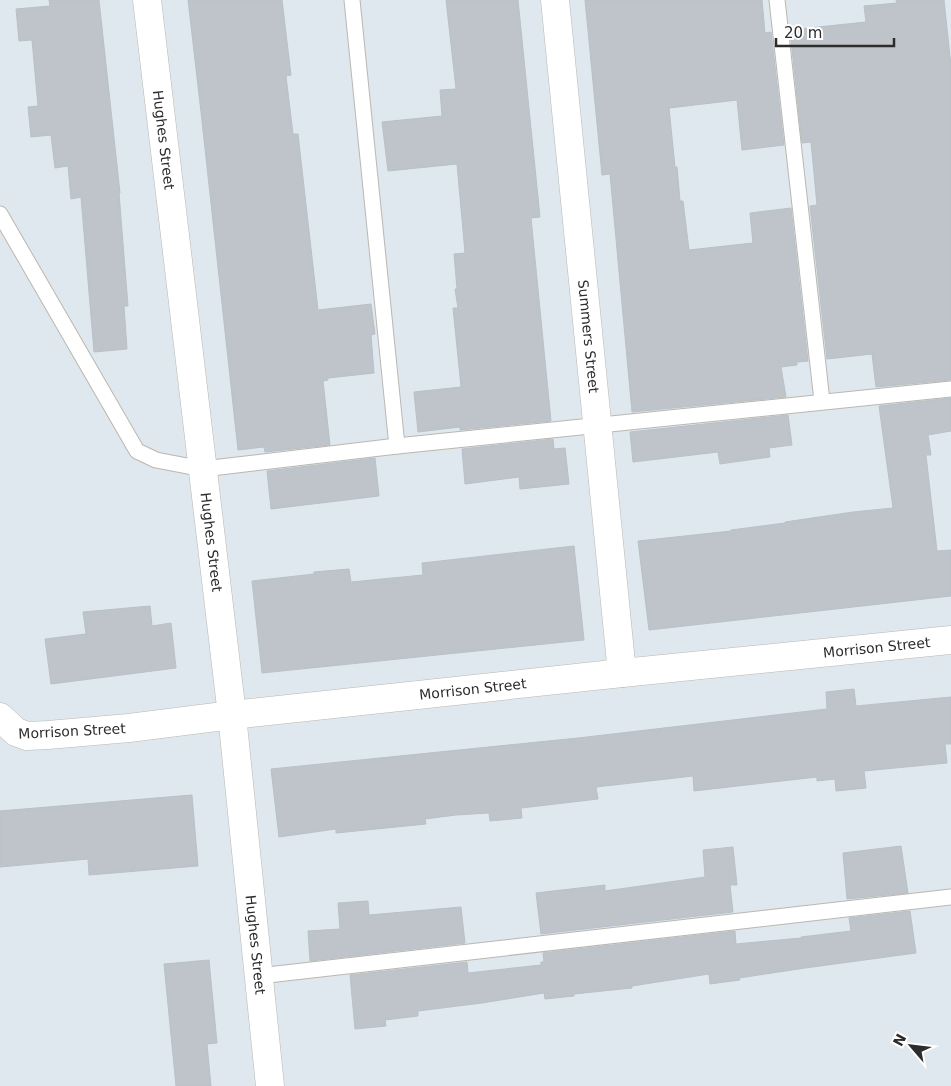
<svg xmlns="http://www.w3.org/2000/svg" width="951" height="1086" font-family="'DejaVu Sans',sans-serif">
  <rect width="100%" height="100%" fill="#dee8ee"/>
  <g fill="#bec4c9" stroke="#b8c1c9">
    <polygon points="49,0 99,0 120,193 119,193 128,306 124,306 127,349 94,352 81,197 71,199 68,166 55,168 51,135 31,137 28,107 38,106 32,40 19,41 16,9 50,6"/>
    <polygon points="188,0 282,0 291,75 286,76 293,134 298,134 318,310 371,304 375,334 371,335 374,373 328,378 328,380 323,381 330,445 265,452 264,447 238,450 201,112"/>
    <polygon points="446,0 518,0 540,217 531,218 551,421 460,430 460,427 418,432 414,392 461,387 453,308 458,308 455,289 457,289 454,254 465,253 457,164 388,171 382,122 442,116 440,90 456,89"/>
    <polygon points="585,0 762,0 765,33 771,32 784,145 742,150 737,100 669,108 675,167 677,167 680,201 683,201 689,250 753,243 750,213 791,208 808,361 797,362 797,365 781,367 786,397 632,412 610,174 602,175"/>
    <polygon points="896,0 944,0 951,66 951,380 876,387 872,354 827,359 810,206 817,205 811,142 802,143 790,30 866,22 864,6 897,3"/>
    <polygon points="951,398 951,431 928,435 931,455 926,455 937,551 951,550 951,596 649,630 638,541 731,531 731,530 785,523 785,522 853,512 893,508 879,406"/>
    <polygon points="788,415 792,445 769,448 770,457 720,464 718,452 633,462 630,432"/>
    <polygon points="553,439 554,449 565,448 569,484 520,489 519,477 465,484 462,449"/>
    <polygon points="375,458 379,496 271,509 267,471"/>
    <polygon points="574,546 584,640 262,673 252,581 314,574 314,572 349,569 351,582 423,575 422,563"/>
    <polygon points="150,606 152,626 171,623 176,668 51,684 45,639 86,634 83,612"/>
    <polygon points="854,689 856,706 951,697 951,744 945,744 947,763 864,771 866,788 836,791 835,779 817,781 817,777 694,791 693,776 596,787 598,799 521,808 522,818 490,821 489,813 456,815 425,819 426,824 336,833 336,829 279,837 271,769 578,738 827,709 826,692"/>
    <polygon points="192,795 198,866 89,875 88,859 0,867 0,811"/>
    <polygon points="901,846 908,893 847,899 843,853"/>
    <polygon points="733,847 737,885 730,885 733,912 541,934 536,893 605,885 605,891 705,877 703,850"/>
    <polygon points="368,901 369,915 461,907 465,943 310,961 308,931 340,929 338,903"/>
    <polygon points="910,911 916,953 805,968 739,978 740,980 710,984 709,974 632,986 632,988 574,994 574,996 545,999 544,993 482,1003 418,1011 418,1016 385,1020 386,1026 355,1029 350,975 467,962 468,973 541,965 541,962 544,962 543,953 735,931 736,944 801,938 801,937 851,931 849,918"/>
    <polygon points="209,960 217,1043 207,1044 211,1086 176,1086 164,964"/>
  </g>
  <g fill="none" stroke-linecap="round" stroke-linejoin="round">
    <g stroke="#bcb7ae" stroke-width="17">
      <g id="lane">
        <polyline points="352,0 397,446"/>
        <polyline points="777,0 822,401"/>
        <polyline points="0,214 137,451 156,460 203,469 397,446 951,389"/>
        <polyline points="259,976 951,897"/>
      </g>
    </g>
    <g stroke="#bcb7ae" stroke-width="29">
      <g id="street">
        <path id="s1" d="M147,0l85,715 38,371"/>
        <path id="s2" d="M555,0l67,673"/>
        <path id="s3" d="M0,717l16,15 11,4 21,-1 81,-7 103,-13 390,-42 329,-33"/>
      </g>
    </g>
    <use href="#lane" stroke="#fff" stroke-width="15"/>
    <use href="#street" stroke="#fff" stroke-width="28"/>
  </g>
  <g text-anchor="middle" stroke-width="4.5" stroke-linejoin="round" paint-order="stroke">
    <g font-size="14" fill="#2c2c2c" stroke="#fff">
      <text dy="5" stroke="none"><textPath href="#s1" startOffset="141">Hughes Street</textPath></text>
      <text dy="5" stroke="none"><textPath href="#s2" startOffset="338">Summers Street</textPath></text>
      <text dy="5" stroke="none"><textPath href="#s1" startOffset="546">Hughes Street</textPath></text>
      <text dy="5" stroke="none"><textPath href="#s3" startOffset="888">Morrison Street</textPath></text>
      <text dy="5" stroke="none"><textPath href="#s3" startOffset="482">Morrison Street</textPath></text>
      <text transform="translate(72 731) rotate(-3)" y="5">Morrison Street</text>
      <text dy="5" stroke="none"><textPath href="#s1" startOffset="951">Hughes Street</textPath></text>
    </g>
  </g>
  <g transform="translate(911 1046) rotate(298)" stroke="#ffffff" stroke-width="4" paint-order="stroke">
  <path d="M0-4L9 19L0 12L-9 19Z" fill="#2c2c2c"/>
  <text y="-8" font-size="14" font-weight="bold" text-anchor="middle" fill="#2c2c2c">N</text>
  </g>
  <path d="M776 38v8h118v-8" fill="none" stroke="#2c2c2c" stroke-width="2.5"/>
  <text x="784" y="38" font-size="15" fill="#2c2c2c" stroke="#ffffff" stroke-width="4" paint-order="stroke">20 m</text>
</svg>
